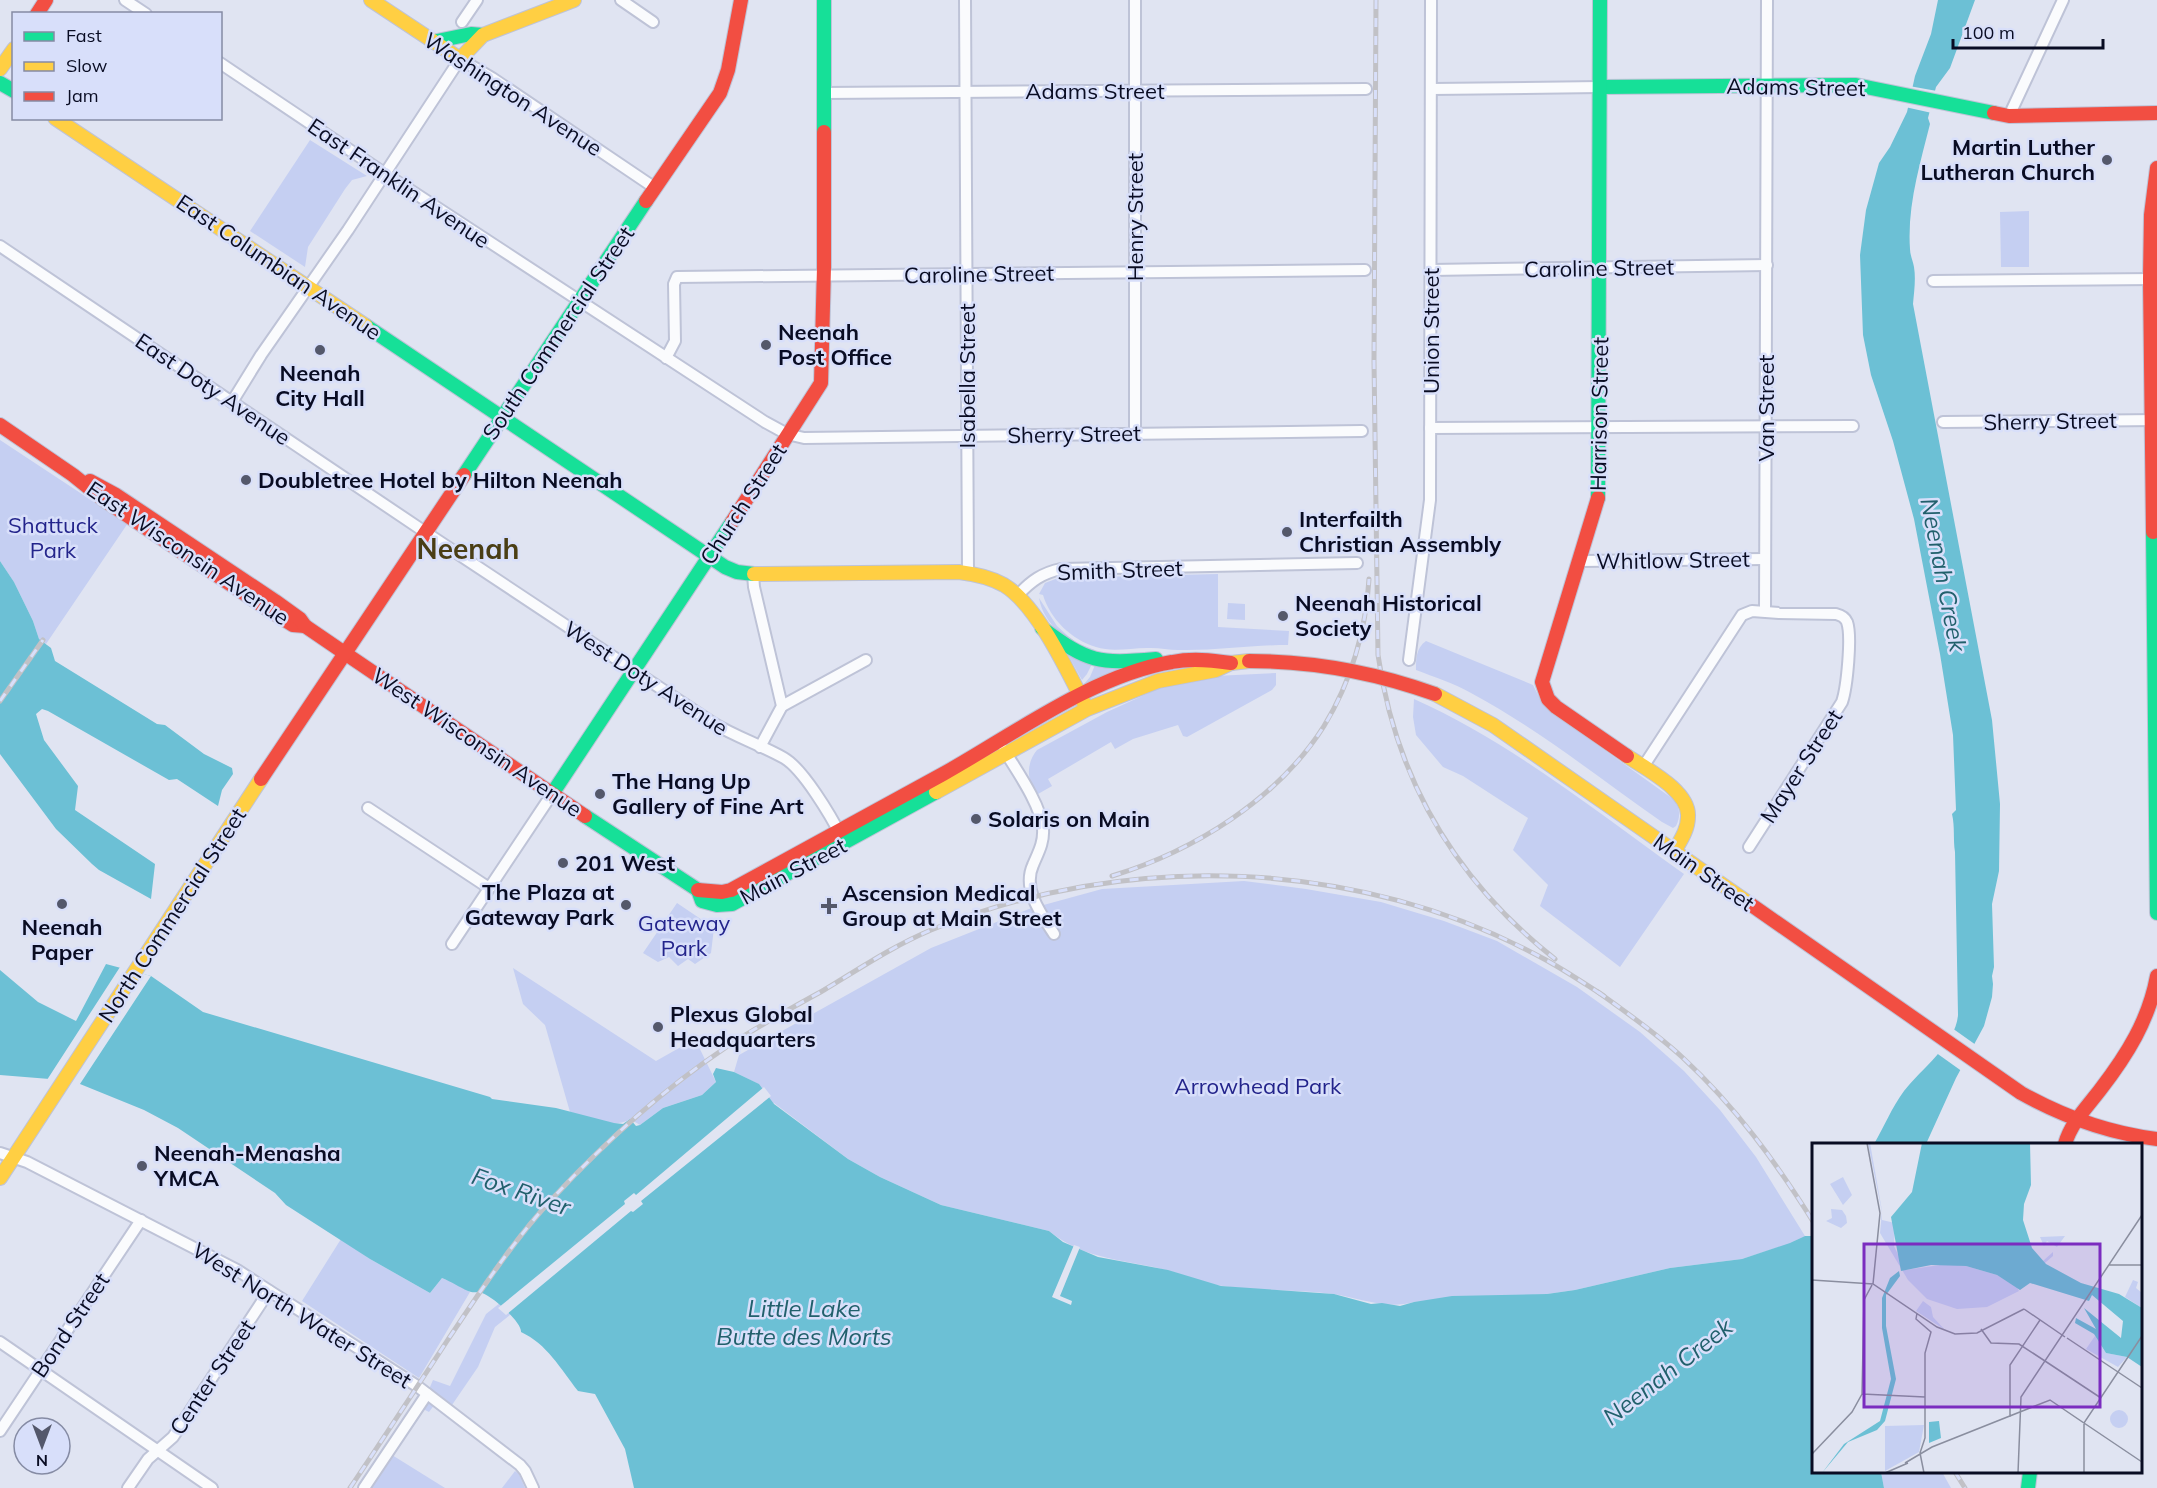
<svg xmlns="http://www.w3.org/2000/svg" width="2157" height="1488" font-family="Mulish,sans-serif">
  <rect width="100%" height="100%" fill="#e0e4f2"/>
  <g fill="#c5cff2">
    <polygon points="310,140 367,176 352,180 345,189 308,247 305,267 250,231"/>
    <polygon points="2029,211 2029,267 2001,267 2000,212"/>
    <polygon points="0,440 94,502 97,501 128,523 46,644 39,639 33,621 14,582 0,561"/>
    <path d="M1218,574v53l71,4 -1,14c-36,0 -74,6 -110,5 -9,0 -18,-2 -27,-2 -18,-1 -37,5 -55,-1 -24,-7 -46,-28 -53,-52l-4,-1 6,-11 13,-5z"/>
    <path d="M1039,598l18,28 11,10 9,7 18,7 -1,4c-23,-8 -51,-30 -55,-56z"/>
    <polygon points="1228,603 1245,604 1245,620 1227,619"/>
    <path d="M1426,641l107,44 7,14 14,15 119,85c7,8 8,17 3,27l-3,2 -11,-6c-63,-44 -124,-93 -191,-129 -17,-10 -37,-16 -55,-23 0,-11 0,-22 10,-29z"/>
    <polygon points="1068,655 1092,664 1087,674 1082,680"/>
    <polygon points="1095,665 1127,666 1084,684 1090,677"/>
    <path d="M1276,673v12l-4,5 -85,47 -4,-1 -5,-11 -45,14 -18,10 -4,-7 -63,37 4,7 -14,8c-12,-12 -12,-31 -1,-44l70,-38 57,-26 51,-10z"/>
    <path d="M1414,699c98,44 183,113 270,175l-64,93 -80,-61 8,-21 -35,-35 15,-32 -65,-42 -20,-9 -27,-32 -3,-18z"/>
    <path d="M1244,881l62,8 75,13 63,19 53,20 80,46 63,45 44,39 36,39 36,47 49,79 -10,5 18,34 -34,-28 -37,12 -72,9 -95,22 -28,4 -133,8c-28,8 -54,-4 -81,-8 -37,-5 -74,-3 -110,-8 -18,-2 -36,-10 -53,-15 -44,-12 -84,-10 -121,-40l-108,-26 -61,-28 -32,-18 -74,-56 -279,224 -17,40 -26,38 -11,-9 -12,16 -8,-4 12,-28 17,6 36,-72 278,-221 -6,-9 -24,-12 5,-17 192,-107 98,-39 73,-20z"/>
    <polygon points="677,903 714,928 711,953 695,964 688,959 678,966 669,957 658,962 643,953"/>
    <path d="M513,968l143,93 39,-22 21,43 -14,13 -39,13 -23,17 -10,-6c-16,11 -43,-2 -60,-7l-25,-87 -22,-21z"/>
    <polygon points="341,1239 370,1259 430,1293 442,1278 455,1283 470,1292 419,1378 302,1301"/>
    <polygon points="392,1455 445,1488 370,1488"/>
    <polygon points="515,1471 519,1474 525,1488 502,1488"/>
    <polygon points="1881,1472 1942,1472 1951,1488 1884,1488"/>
  </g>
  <g fill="#6cc0d5">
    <path d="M1938,0h37l-25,68 -14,19 -8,31 2,6c-10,40 -23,82 -20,125 0,6 3,12 4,18 2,12 0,25 -1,37l79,416 8,84 -1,67 -7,33 2,63 -2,9 1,8 -1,13 -8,29 -28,52 -30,66h-52c10,-17 18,-37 30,-53 17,-22 52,-47 54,-76l-3,-163c-2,-13 0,-25 -3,-38l4,-4 -3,-75 -13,-81 -26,-135 -21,-78 -22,-66 -8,-40 -3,-80 6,-45 13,-47 11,-16 17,-35 8,-36 16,-42z"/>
    <polygon points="0,561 14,582 33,621 39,639 51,648 55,661 157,724 165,725 204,754 232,768 233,774 222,790 218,806 177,779 169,780 48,711 42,709 36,714 44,740 78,786 75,810 155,864 151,899 99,870 92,864 56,829 0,754"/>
    <path d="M106,964l45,12 52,36 287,85 2,2 64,9 58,15 9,1 7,-5 6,7 4,-1 23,-17 39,-13 14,-13 -3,-8 3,-6 18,4 25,12 15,20 74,55 32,18 61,28 108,26 14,11 35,15 70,13 53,16 113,8 37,10 11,-1 18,3 14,-4 38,-6 95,-2 28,-4 95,-22 72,-9 48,-16 15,-7h8l1,236h67l3,16h-1250l-9,-39 -30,-55 -17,-3c-18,-23 -31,-47 -57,-59 1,-10 -29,-36 -39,-39 -5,-1 -10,0 -14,-2 -9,-4 -16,-9 -26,-13l-12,15 -60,-34 -84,-54 -11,-12 -97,-65 -34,-18 -64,-26 -18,-4 -62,-5v-105l38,32 38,19z"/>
  </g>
  <g fill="#e0e4f2">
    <polygon points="1909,86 1937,91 1932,113 1905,107"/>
    <polygon points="120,967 151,976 78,1087 62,1083 45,1083"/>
    <polygon points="1952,1028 1976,1045 1963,1072 1935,1052"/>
    <polygon points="764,1087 771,1096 641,1201 643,1204 633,1212 631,1211 506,1315 498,1308 625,1204 624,1201 634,1193 636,1195"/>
    <polygon points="1074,1245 1080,1247 1060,1296 1072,1301 1071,1305 1052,1297"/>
  </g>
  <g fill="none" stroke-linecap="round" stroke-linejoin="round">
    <g stroke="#bec3d7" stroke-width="14">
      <g id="street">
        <polyline points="125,0 146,14"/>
        <polyline points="621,0 653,22"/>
        <polyline points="965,0 968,572"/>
        <polyline points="462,22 477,0"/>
        <polyline points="220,63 384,173 765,422 787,434 804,438 1362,431"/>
        <polyline points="1432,89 1600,87"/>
        <polyline points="824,93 1366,89"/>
        <polyline points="2009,116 2063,0"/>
        <path d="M0,246l425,286 288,191c23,14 48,22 71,35 19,11 47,58 57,78"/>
        <polyline points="1431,270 1767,265"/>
        <polyline points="1933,281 2155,279"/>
        <polyline points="666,358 675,341 674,284 677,277 1365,270"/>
        <polyline points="232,402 261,355 348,230 460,59 492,78 655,188"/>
        <polyline points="1943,422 2157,420"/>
        <polyline points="1430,428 1853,426"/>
        <polyline points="1135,433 1135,0"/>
        <polyline points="1580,561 1765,559"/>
        <polyline points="753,574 754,587 782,706 760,747"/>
        <path d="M1018,595c13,-14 24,-22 43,-26l296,-6"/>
        <polyline points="1765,611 1767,0"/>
        <polyline points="1409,660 1430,500 1431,0"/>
        <polyline points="782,706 866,660"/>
        <path d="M1004,750c13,21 37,55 39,79 1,14 -5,24 -10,36 -11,24 8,49 21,69"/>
        <path d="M1643,767l99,-152 10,-4 27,2 57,1c4,1 9,3 11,8 5,14 0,65 -5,80l-93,145"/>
        <polyline points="368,808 489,888"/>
        <polyline points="452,944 552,794"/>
        <polyline points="0,1153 27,1162 237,1270 417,1386 520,1465 525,1471 533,1488"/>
        <polyline points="0,1342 212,1488"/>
        <polyline points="0,1431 141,1220"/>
        <polyline points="128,1488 148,1459 173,1437 269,1291"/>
        <polyline points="364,1488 427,1394"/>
      </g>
    </g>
    <g stroke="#bec3d7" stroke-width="16">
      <g id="fast">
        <polyline points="824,0 824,132"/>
        <polyline points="432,42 471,34 483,35"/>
        <polyline points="0,83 14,91"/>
        <polyline points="1600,87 1856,85 1994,113"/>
        <polyline points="366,326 725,567 737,572 754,574"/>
        <polyline points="464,475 646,201"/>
        <polyline points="1598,498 1600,0"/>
        <polyline points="2153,532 2157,913"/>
        <path d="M1042,628c47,35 56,36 114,31"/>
        <polyline points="552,794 732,522"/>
        <polyline points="585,816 698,890"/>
        <polyline points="698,890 702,901 717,905 732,904 936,792"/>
        <polyline points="2028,1488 2030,1472"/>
      </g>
    </g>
    <g stroke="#bec3d7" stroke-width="16">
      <g id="slow">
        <polyline points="371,0 460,59 483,35 574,0"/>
        <polyline points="0,69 14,49"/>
        <polyline points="55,118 366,326"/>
        <path d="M754,574l205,-2c16,2 31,5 45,13 33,20 63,85 81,120"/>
        <polyline points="1435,694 1493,725 1750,904"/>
        <path d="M1627,756c19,13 63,35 61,61 0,13 -8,24 -14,35"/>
        <polyline points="936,792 1087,709 1158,681 1216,670 1231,663 1249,661"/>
        <polyline points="0,1178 261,779"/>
      </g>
    </g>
    <g stroke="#bec3d7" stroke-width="16">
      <g id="jam">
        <polyline points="37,14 46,0"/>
        <polyline points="1994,113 2009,116 2157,113"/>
        <polyline points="646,201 720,93 728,70 741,0"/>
        <polyline points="0,425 73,475 104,500 269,610 293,625 305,626"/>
        <polyline points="90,481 116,495 275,601 300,619 305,626 346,654"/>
        <polyline points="1598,498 1542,682 1548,699 1556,707 1627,756"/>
        <polyline points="732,522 821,383 824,267 824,132"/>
        <polyline points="2153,532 2150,279 2151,215 2157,168"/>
        <polyline points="346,654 585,816"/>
        <polyline points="261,779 464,475"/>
        <path d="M698,890l24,2 9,-2c71,-39 142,-77 212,-116 70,-39 150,-99 229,-112 20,-4 39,-2 59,1"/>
        <path d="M1750,904l271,189c43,24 87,40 136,46"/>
        <path d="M2065,1144c6,-21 22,-37 35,-54 27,-35 49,-70 57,-114"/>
      </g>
    </g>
    <use href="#street" stroke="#fafbfd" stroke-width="10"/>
    <use href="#fast" stroke="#16e098" stroke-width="14"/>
    <use href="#slow" stroke="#ffcf43" stroke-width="14"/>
    <use href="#jam" stroke="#f24e42" stroke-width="14"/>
    <g stroke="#c1c1c6" stroke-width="5">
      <g id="rail">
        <path d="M1376,0l-2,361 4,294c18,126 78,226 177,304"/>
        <polyline points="0,701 43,640"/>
        <path d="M1112,876c82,-25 166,-77 212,-150 27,-44 42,-96 45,-147"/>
        <path d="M1598,992c29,21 58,41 84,65 53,49 94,105 132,166"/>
        <polyline points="1955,1472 1965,1488"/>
        <path d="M350,1488c33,-49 65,-98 97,-147 33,-49 65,-99 105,-142 52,-56 109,-108 173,-151 31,-21 65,-39 99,-58 35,-21 69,-44 107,-60 196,-80 428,-73 615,30 20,11 39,24 58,36"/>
      </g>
    </g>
    <use href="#rail" stroke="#d8dffa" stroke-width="3" stroke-dasharray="9" stroke-linecap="butt"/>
    <g stroke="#bec0ca" stroke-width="16" stroke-linecap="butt">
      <path id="jam-bridge" d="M1249,661c65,0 125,11 186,33"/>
    </g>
    <use href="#jam-bridge" stroke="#f24e42" stroke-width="14"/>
  </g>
  <g fill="#54586b" stroke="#d8dffa" stroke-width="2">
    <circle cx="2107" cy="160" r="6"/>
    <circle cx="766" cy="345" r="6"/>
    <circle cx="320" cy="350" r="6"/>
    <circle cx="246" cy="480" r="6"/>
    <circle cx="1287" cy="532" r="6"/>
    <circle cx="1283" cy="616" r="6"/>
    <circle cx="600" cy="794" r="6"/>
    <circle cx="976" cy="819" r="6"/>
    <circle cx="563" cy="863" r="6"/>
    <circle cx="62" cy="904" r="6"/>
    <circle cx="626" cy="905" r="6"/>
    <path d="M826 897h6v6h6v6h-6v6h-6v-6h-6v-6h6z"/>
    <circle cx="658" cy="1027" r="6"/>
    <circle cx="142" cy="1166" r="6"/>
  </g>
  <g text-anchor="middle" stroke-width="5" stroke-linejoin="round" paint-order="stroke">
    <g font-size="22" fill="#090c23" stroke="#d8dffa">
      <text transform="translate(1796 87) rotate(1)" y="8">Adams Street</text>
      <text x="1095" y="99">Adams Street</text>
      <text transform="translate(513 94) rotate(33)" y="8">Washington Avenue</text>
      <text transform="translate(399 183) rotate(34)" y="8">East Franklin Avenue</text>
      <text transform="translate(1135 217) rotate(-90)" y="8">Henry Street</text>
      <text transform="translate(279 267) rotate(34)" y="8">East Columbian Avenue</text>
      <text transform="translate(1599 268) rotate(-1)" y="8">Caroline Street</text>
      <text transform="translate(979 274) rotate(-1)" y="8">Caroline Street</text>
      <text transform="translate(1431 331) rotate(-90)" y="8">Union Street</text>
      <text transform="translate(558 333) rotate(-56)" y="8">South Commercial Street</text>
      <text transform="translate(967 376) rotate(-90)" y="8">Isabella Street</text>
      <text transform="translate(213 389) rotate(34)" y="8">East Doty Avenue</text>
      <text transform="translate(1766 408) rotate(-90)" y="8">Van Street</text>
      <text transform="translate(1599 414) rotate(-89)" y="8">Harrison Street</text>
      <text transform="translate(2050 421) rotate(-1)" y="8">Sherry Street</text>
      <text transform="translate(1074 434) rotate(-1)" y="8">Sherry Street</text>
      <text transform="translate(743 504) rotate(-57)" y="8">Church Street</text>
      <text transform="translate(188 553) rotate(34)" y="8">East Wisconsin Avenue</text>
      <text transform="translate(1673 560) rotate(-1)" y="8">Whitlow Street</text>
      <text transform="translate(1120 570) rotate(-2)" y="8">Smith Street</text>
      <text transform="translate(646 678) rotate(33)" y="8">West Doty Avenue</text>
      <text transform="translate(477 742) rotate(34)" y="8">West Wisconsin Avenue</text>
      <text transform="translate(1801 766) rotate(-57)" y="8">Mayer Street</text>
      <text transform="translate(793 871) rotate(-28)" y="8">Main Street</text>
      <text transform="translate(1704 872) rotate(35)" y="8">Main Street</text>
      <text transform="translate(172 915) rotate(-57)" y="8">North Commercial Street</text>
      <text transform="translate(302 1315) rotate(32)" y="8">West North Water Street</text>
      <text transform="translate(70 1325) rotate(-56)" y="8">Bond Street</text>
      <text transform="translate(212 1377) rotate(-56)" y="8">Center Street</text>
    </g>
    <g font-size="22" font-weight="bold" fill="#090c23" stroke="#d8dffa" text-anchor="start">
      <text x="2095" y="155" text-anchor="end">Martin Luther<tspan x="2095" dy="25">Lutheran Church</tspan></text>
      <text x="778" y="340">Neenah<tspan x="778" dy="25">Post Office</tspan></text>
      <text x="320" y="381" text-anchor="middle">Neenah<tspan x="320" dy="25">City Hall</tspan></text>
      <text x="258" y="488">Doubletree Hotel by Hilton Neenah</text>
      <text x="1299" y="527">Interfailth<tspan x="1299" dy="25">Christian Assembly</tspan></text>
      <text x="1295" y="611">Neenah Historical<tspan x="1295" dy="25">Society</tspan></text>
      <text x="612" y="789">The Hang Up<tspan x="612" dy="25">Gallery of Fine Art</tspan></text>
      <text x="988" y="827">Solaris on Main</text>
      <text x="575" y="871">201 West</text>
      <text x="614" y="900" text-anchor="end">The Plaza at<tspan x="614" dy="25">Gateway Park</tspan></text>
      <text x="842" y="901">Ascension Medical<tspan x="842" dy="25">Group at Main Street</tspan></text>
      <text x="62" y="935" text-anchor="middle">Neenah<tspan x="62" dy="25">Paper</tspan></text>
      <text x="670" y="1022">Plexus Global<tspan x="670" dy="25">Headquarters</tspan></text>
      <text x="154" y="1161">Neenah-Menasha<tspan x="154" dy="25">YMCA</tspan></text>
    </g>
    <g font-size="22" fill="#23248b" stroke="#d8dffa">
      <text x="53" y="533">Shattuck<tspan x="53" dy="25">Park</tspan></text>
      <text x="684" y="931">Gateway<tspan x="684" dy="25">Park</tspan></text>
      <text x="1258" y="1094">Arrowhead Park</text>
    </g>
    <g font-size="24" font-style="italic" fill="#21606c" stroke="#d8dffa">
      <text transform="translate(1943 575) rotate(79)" y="8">Neenah Creek</text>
      <text transform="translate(521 1192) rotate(19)" y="8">Fox River</text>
      <text x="804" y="1317">Little Lake<tspan x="804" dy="28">Butte des Morts</tspan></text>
      <text transform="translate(1668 1372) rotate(-38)" y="8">Neenah Creek</text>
    </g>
    <g font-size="28" font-weight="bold" fill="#4a3e15" stroke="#d8dffa">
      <text x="468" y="559">Neenah</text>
    </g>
  </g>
  <g transform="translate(1812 1143)">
    <rect width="330" height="330" fill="#e0e4f2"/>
    <path d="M56,0h2l12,68v9l13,3 -1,23 11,24 42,-6 19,2 31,9 18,11 38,-34v4l-36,31 2,4 -32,16 -30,2 -30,-10 -19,-19 -28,-47 2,-21zM31,34l9,18 -9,10 -13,-21zM19,66l11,1 4,6 1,7 -6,5 -15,-7 6,-3zM253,93l-8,11 -10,-6 -3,5 -4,-9zM321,137l5,2 -2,6 6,5v15l-17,-11zM111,158l8,6 2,10 12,13 -29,-19zM283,193l11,17 21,4 -9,10 -32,-18zM298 276a9 9 0 1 1 18 0a9 9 0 1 1-18 0ZM112,282l-5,27 -34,19v-45z" fill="#c5cff2"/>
    <path d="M110,0h108l1,42 -7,19 -1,16 9,28 14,16 35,19 38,11 23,14v59l-15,-10 -21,-4 -12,-19 -19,-11 1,-5 20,11 -12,-21 37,30 2,-17 -31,-26 -3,6 -59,-18 -10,7 -23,-15 -31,-9 -35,-1 -30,6 -10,-54 21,-25zM87,128l1,5 -14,19v31l10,53 -11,42 -8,9 -29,12 -26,31 22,-29 36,-23 11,-42 -9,-51v-30l8,-20zM127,278l2,17 -12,5v-21z" fill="#6cc0d5"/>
    <path fill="none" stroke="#8a8e9f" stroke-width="1.5" d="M55,0l13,70 -7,71M297,122h33M0,137l61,4 64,43 18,7 22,-1 47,-24M212,166l41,28M105,170l-1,6 15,13 -6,21v85l-5,15M169,186l10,14 28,1 26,17M255,195l75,50M233,218l56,37M50,251l63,3M198,274v-52l30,-45M272,280l58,39M108,310l4,20M0,311l40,-42 10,-18 2,-94 8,-15M93,320l27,-16 118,-47 34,23 58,-87M73,330l23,-10M206,330l3,-76 121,-182M272,330v-49"/>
    <path fill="#7b2cbf" fill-opacity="0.15" stroke="#7b2cbf" stroke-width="3" d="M52,101h236v163h-236z"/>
    <rect width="330" height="330" fill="none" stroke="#090c23" stroke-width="3"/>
  </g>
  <rect x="12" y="12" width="210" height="108" fill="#d8dffa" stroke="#858ba4" stroke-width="1.5"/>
  <rect x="24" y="32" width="30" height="9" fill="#16e098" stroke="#858ba4" stroke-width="1.5"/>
  <text x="66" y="42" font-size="18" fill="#090c23">Fast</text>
  <rect x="24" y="62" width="30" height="9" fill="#ffcf43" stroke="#858ba4" stroke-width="1.5"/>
  <text x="66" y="72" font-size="18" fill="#090c23">Slow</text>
  <rect x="24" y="92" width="30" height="9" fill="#f24e42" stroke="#858ba4" stroke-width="1.5"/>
  <text x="66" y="102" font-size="18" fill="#090c23">Jam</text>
  <g transform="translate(42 1446) rotate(180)"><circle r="28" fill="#d8dffa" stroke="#858ba4" stroke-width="1.5"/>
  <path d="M0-4.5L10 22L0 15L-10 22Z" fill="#54586b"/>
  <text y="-9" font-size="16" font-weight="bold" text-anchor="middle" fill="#090c23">N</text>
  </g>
  <path d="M1953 39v9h150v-9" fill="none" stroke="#090c23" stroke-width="3"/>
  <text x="1962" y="39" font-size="18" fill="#090c23" stroke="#d8dffa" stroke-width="4.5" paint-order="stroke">100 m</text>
</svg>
